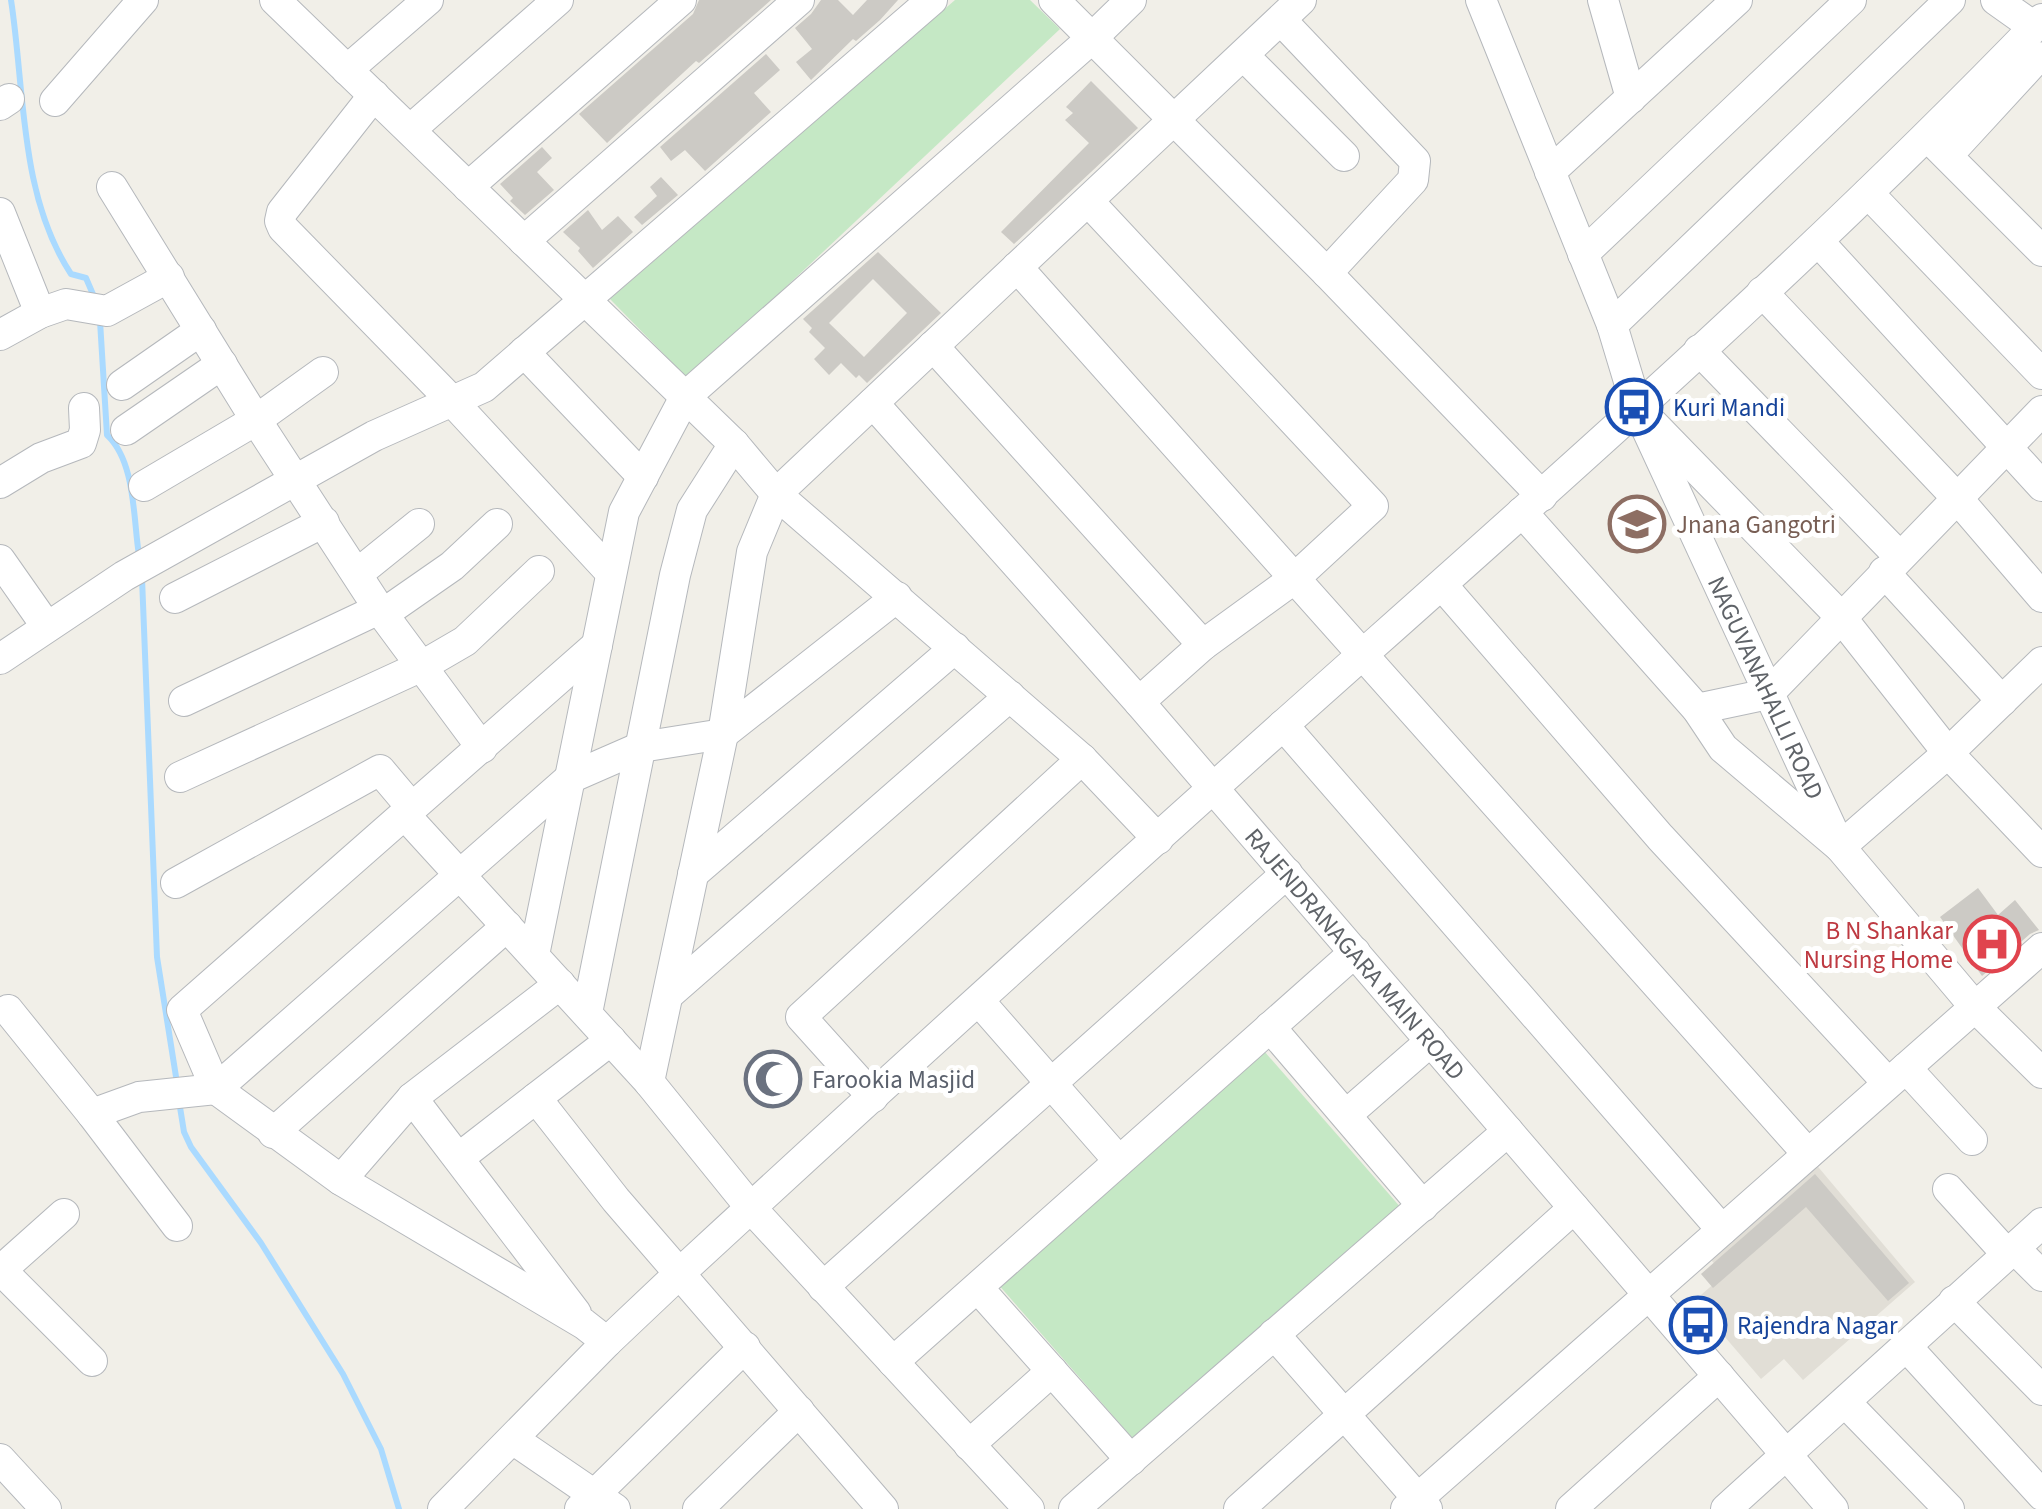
<svg xmlns="http://www.w3.org/2000/svg" width="2042" height="1509" font-family="'Source Sans 3',sans-serif">
  <rect width="100%" height="100%" fill="#f1efe8"/>
  <polygon fill="#e1ded6" points="1814,1162 1915,1282 1803,1380 1784,1359 1761,1379 1694,1301 1724,1275 1706,1254"/>
  <g fill="#c5e8c5">
    <polygon points="955,0 1030,0 1060,29 688,379 610,299"/>
    <polygon points="1264,1051 1402,1209 1135,1441 997,1283"/>
  </g>
  <g fill="none" stroke-linecap="round" stroke-linejoin="round">
    <g stroke="#aadaff" stroke-width="6">
      <path d="M11,0c14,90 8,195 60,274l15,4 9,21"/>
      <path d="M100,321l7,114c29,27 26,84 32,120"/>
      <polyline points="142,578 157,957 177,1083"/>
      <polyline points="179,1101 184,1132 191,1147 261,1243 343,1374 381,1449 399,1509"/>
    </g>
  </g>
  <g fill="#cccac5" fill-rule="evenodd">
    <polygon points="699,0 771,0 699,63 696,61 607,143 579,114 693,14"/>
    <polygon points="821,0 838,0 853,15 867,0 898,0 880,20 856,41 853,39 811,80 796,62 812,49 795,28 811,14"/>
    <polygon points="766,54 780,70 754,93 771,112 705,171 685,150 671,161 660,147"/>
    <polygon points="1091,81 1138,128 1014,244 1001,232 1089,143 1065,120 1073,113 1066,107"/>
    <polygon points="542,147 552,158 537,172 554,190 525,215 510,201 513,198 500,184"/>
    <polygon points="661,177 678,195 642,225 634,217 657,196 650,187"/>
    <polygon points="588,210 602,230 618,216 633,232 593,268 578,251 580,248 563,232"/>
    <path d="M878,252l63,61 -74,70 -8,-8 -3,3 -15,-15 -12,12 -15,-16 11,-11 -16,-16 3,-4 -9,-9zM873,279l34,34 -43,44 -35,-34z"/>
    <polygon points="1978,888 1998,915 2015,900 2039,930 2030,934 1982,976 1940,917"/>
    <polygon points="1815,1174 1909,1283 1888,1301 1806,1207 1713,1288 1701,1274"/>
  </g>
  <g fill="none" stroke-linecap="round" stroke-linejoin="round">
    <g stroke="#b5b8bc" stroke-width="32">
      <g id="minor">
        <polyline points="275,0 734,444 776,494 1082,759 1158,839"/>
        <polyline points="1054,0 1327,273 1542,496"/>
        <path id="s1" d="M1481,0l131,325 25,83 203,439 135,160 67,66"/>
        <polyline points="1603,0 1631,98"/>
        <polyline points="1996,0 2034,27"/>
        <polyline points="1281,20 1415,161 1413,180 1327,273"/>
        <polyline points="1244,56 1344,156"/>
        <polyline points="347,70 428,0"/>
        <polyline points="374,95 282,212 280,221 283,228 453,402 611,573"/>
        <polyline points="55,101 143,0"/>
        <polyline points="0,105 9,99"/>
        <polyline points="410,130 558,0"/>
        <polyline points="1927,136 2042,251"/>
        <polyline points="1957,145 2038,57"/>
        <polyline points="1550,172 1737,0"/>
        <polyline points="112,187 256,420 379,609 482,748"/>
        <polyline points="468,187 681,0"/>
        <polyline points="1868,193 2042,374"/>
        <polyline points="1088,201 1373,506 1295,578 1203,645 1139,702"/>
        <polyline points="0,213 40,313"/>
        <polyline points="524,241 799,0"/>
        <polyline points="1818,241 2042,486"/>
        <polyline points="1583,254 1851,0"/>
        <polyline points="1017,267 1808,1154"/>
        <polyline points="1762,292 1957,498 2042,597"/>
        <polyline points="1612,325 1950,0"/>
        <polyline points="0,335 40,313 66,304 107,311 169,277"/>
        <polyline points="933,346 1203,645"/>
        <polyline points="1699,350 1899,556"/>
        <polyline points="524,352 643,477"/>
        <polyline points="122,385 201,330"/>
        <path id="s2" d="M873,403l266,299 694,807"/>
        <polyline points="1653,424 1840,616 1948,753 2042,852"/>
        <polyline points="126,430 222,364"/>
        <polyline points="0,483 41,458 81,443 85,430 84,408"/>
        <polyline points="144,486 256,420 323,372"/>
        <polyline points="1522,512 1697,709 1723,748 1840,847 1948,753 2042,662"/>
        <polyline points="0,560 47,627"/>
        <polyline points="1884,572 2002,701"/>
        <polyline points="357,574 419,524"/>
        <polyline points="1442,585 1660,837 1888,1083"/>
        <polyline points="175,598 324,522"/>
        <polyline points="383,614 452,566 497,524"/>
        <polyline points="597,645 182,1010 216,1089 341,1180 584,1324 607,1342"/>
        <polyline points="0,659 124,576 374,436 484,387 932,0"/>
        <polyline points="184,701 379,609"/>
        <polyline points="1697,709 1768,694 2042,411"/>
        <polyline points="1283,725 1722,1230"/>
        <polyline points="180,777 422,666 465,641 539,571"/>
        <polyline points="404,814 649,1082 751,1208 1029,1509"/>
        <polyline points="693,874 955,648"/>
        <polyline points="176,883 380,770 412,808"/>
        <polyline points="534,955 624,512 685,397 1090,40 1131,0"/>
        <polyline points="668,995 1010,696"/>
        <polyline points="979,1001 1119,1161"/>
        <polyline points="8,1010 92,1114 139,1097 216,1089 570,778 641,747 723,734 897,597"/>
        <polyline points="587,1013 675,575 692,510 734,444"/>
        <polyline points="1270,1027 1423,1206"/>
        <polyline points="1906,1068 1972,1140"/>
        <polyline points="649,1082 723,734 752,552 776,494 1301,0"/>
        <polyline points="873,1097 801,1017 1082,759"/>
        <polyline points="412,1098 576,1313"/>
        <polyline points="536,1098 616,1200 883,1509"/>
        <polyline points="92,1114 177,1226"/>
        <polyline points="1346,1115 1431,1041"/>
        <polyline points="273,1133 507,926"/>
        <polyline points="460,1157 611,1040"/>
        <polyline points="341,1180 412,1098 560,984"/>
        <polyline points="1948,1189 2007,1254"/>
        <polyline points="2014,1248 2042,1276"/>
        <polyline points="0,1269 92,1361"/>
        <polyline points="0,1271 64,1214"/>
        <polyline points="823,1287 1287,873"/>
        <polyline points="978,1288 1131,1460"/>
        <polyline points="1954,1301 2042,1390"/>
        <polyline points="1274,1334 1427,1509"/>
        <polyline points="1906,1346 2042,1495"/>
        <polyline points="893,1362 1355,952"/>
        <polyline points="1845,1402 1949,1509"/>
        <polyline points="514,1440 615,1509"/>
        <polyline points="969,1445 1052,1371"/>
        <polyline points="0,1459 46,1509"/>
        <path d="M443,1509l164,-167 74,-70c198,-183 398,-364 599,-544 259,-231 521,-459 762,-709"/>
        <polyline points="580,1509 745,1347"/>
        <polyline points="698,1509 799,1411"/>
        <polyline points="1074,1509 1508,1131"/>
        <polyline points="1239,1509 1574,1208"/>
        <polyline points="1406,1509 2042,948"/>
        <polyline points="1571,1509 1719,1376"/>
        <polyline points="1726,1509 2042,1223"/>
      </g>
    </g>
    <use href="#minor" stroke="#fff" stroke-width="30"/>
  </g>
  <defs>
    <g id="bus-ring" transform="scale(2.875)"><circle r="9.5" fill="#fff" stroke="#1a4fb4" stroke-width="1.5"/><path d="M-5-6H5V4H4V6H2V4H-2V6H-4V4H-5ZM-3.5-4V0h7V-4ZM-3.5 1.2v1.5H-2V1.2ZM2 1.2v1.5H3.5V1.2Z" fill="#1a4fb4"/></g>
    <g id="school-ring" transform="scale(2.875)"><circle r="9.5" fill="#fff" stroke="#8d6e63" stroke-width="1.5"/><path d="M0-5L7-2L0 1L-7-2ZM-4 1L0 2.5L4 1V4Q0 6-4 4Z" fill="#8d6e63"/></g>
    <g id="hospital-ring" transform="scale(2.875)"><circle r="9.5" fill="#fff" stroke="#e0444e" stroke-width="1.5"/><path d="M-5-5h3v3.5h4V-5h3V5h-3V1.5h-4V5h-3Z" fill="#e0444e"/></g>
    <g id="mosque-ring" transform="scale(2.875)"><circle r="9.5" fill="#fff" stroke="#6b7280" stroke-width="1.5"/><path d="M3.5-4.9A6 6 0 1 0 3.5 4.9A5 5 0 1 1 3.5-4.9Z" fill="#6b7280"/></g>
  </defs>
  <g fill-rule="evenodd">
    <use href="#bus-ring" x="1634" y="407"/>
    <use href="#school-ring" x="1637" y="524"/>
    <use href="#hospital-ring" x="1992" y="944"/>
    <use href="#mosque-ring" x="773" y="1079"/>
    <use href="#bus-ring" x="1698" y="1325"/>
  </g>
  <g text-anchor="middle" stroke-width="10" stroke-linejoin="round" paint-order="stroke">
    <g font-size="25" fill="#164399" stroke="#fff" text-anchor="start">
      <text x="1673" y="416">Kuri Mandi</text>
      <text x="1737" y="1334">Rajendra Nagar</text>
    </g>
    <g font-size="25" fill="#785e54" stroke="#fff" text-anchor="start">
      <text x="1676" y="533">Jnana Gangotri</text>
    </g>
    <g font-size="25" fill="#5f6368" stroke="#fff">
      <text dy="9" stroke="none"><textPath href="#s1" startOffset="745">NAGUVANAHALLI ROAD</textPath></text>
      <text dy="9" stroke="none"><textPath href="#s2" startOffset="732">RAJENDRANAGARA MAIN ROAD</textPath></text>
    </g>
    <g font-size="25" fill="#be3a42" stroke="#fff" text-anchor="end">
      <text x="1953" y="939">B N Shankar<tspan x="1953" dy="29">Nursing Home</tspan></text>
    </g>
    <g font-size="25" fill="#5b616d" stroke="#fff" text-anchor="start">
      <text x="812" y="1088">Farookia Masjid</text>
    </g>
  </g>
</svg>
